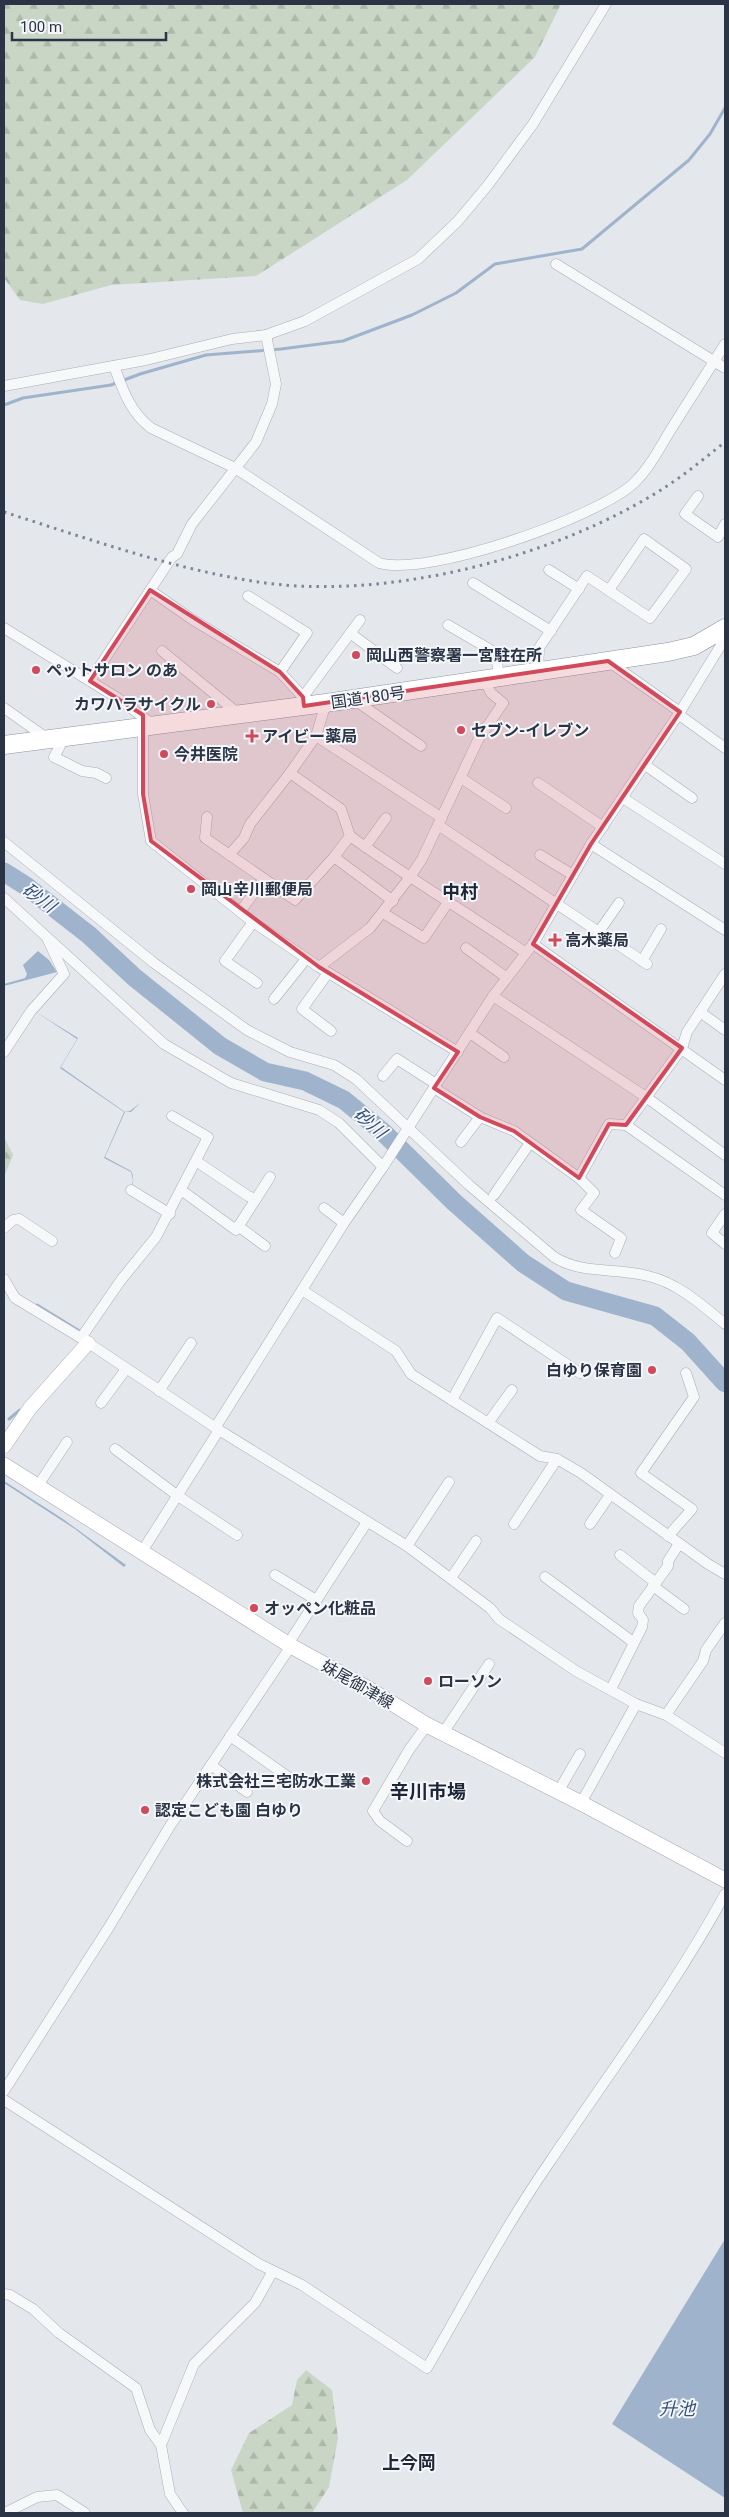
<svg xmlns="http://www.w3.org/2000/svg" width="729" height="2517" font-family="Roboto,'Noto Sans JP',sans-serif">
  <defs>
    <pattern id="forest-firs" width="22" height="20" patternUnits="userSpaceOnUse" patternTransform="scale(1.25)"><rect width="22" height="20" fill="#c9d6c5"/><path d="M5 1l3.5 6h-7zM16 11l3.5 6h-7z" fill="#adb8ab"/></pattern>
  </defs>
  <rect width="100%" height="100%" fill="#e4e7ec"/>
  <g fill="url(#forest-firs)">
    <polygon points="4,4 561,4 535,57 407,180 256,276 111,285 43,304 20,300 4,278"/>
    <polygon points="4,1137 13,1155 4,1177"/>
    <polygon points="306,2370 332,2390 338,2438 329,2487 312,2513 243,2513 231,2470 249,2433 292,2405 297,2380"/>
  </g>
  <g fill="#9fb4cc">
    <polygon points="38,951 49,960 57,972 4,986 4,984 25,978 27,974 23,965"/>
    <path d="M36,1012l42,26 -17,29 64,45 5,-1 10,-8 -9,9h-6l-20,45 26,14c3,5 2,10 2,15l36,21 -37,-20 1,-7 -2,-8 -27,-14 20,-46 -64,-44 17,-29z"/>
    <polygon points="4,1481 63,1519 126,1565 124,1567 75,1529 4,1483"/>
    <polygon points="725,2239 725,2498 612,2424"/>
  </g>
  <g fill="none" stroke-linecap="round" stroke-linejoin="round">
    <g stroke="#9fb4cc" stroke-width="3">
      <polyline points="4,405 23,398 111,385 140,374 206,355 281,349 343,341 412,315 456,293 495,264 582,249 689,160 710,134 725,108"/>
      <polyline points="37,1305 81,1332"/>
      <polyline points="9,1419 20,1410"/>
    </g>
    <polyline stroke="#9fb4cc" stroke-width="19" points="4,872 26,886 89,935 134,977 220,1046 265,1072 305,1081 344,1100 383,1132 454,1202 523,1263 566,1291 655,1316 688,1342 725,1383"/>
    <g stroke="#a9aeb7" stroke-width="11">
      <g id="street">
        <polyline points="556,264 725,368"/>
        <path d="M114,366c9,24 16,46 37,62l84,40 144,95c48,14 216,-45 254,-79 16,-15 26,-35 37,-53 18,-29 37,-58 55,-87"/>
        <polyline points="4,386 146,360 232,339 266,335 305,321 418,259 457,222 488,185 533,124 606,4"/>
        <polyline points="698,496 685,514 718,537 725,524"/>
        <polyline points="549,570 579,589"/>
        <polyline points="473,583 551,631"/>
        <polyline points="150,590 193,620 280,672 303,697"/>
        <polyline points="248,596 307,633 280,672"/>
        <polyline points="448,625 496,653 499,678"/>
        <polyline points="4,628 119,699 155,726"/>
        <polyline points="350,633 397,668"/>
        <polyline points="162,651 239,714"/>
        <polyline points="608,661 680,712"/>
        <polyline points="538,672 539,648 587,576 650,618 686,569 644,539 609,590"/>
        <polyline points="90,681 172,557 177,554 192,524 256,442 272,404 276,384 266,335"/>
        <polyline points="353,699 421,746"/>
        <polyline points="304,703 303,697 360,620"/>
        <polyline points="326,703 316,736 442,818"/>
        <polyline points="4,708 48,739"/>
        <polyline points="678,714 725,748"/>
        <polyline points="143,728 143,794 151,841 253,922 319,967 458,1052"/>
        <polyline points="58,738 60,746 54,757 82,771 96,773 106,778"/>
        <polyline points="645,765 692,798"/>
        <polyline points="290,773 341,809 350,836"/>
        <polyline points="461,778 506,808"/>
        <polyline points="538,783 603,827"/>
        <polyline points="623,798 725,864"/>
        <polyline points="207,817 205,838 295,900 334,857 393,901"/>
        <polyline points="438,825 647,964"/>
        <path d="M4,842l150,121 93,67 43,22 44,13 22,14 113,106 85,72c29,18 62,10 94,19 30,7 54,29 77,48"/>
        <polyline points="591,844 725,930"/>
        <polyline points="365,847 386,818"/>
        <polyline points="229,855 244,838 250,824 290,773 316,736"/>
        <polyline points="540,855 573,875"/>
        <path d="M334,857l16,-21c57,41 118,77 176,117"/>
        <polyline points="4,898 164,1044 231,1083 319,1110 339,1123 383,1167"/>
        <polyline points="240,912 264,879"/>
        <polyline points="383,913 424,938 449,901"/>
        <polyline points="253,922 225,961 257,983"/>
        <polyline points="598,933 619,903"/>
        <polyline points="533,944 725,1080"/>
        <polyline points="466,948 507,978"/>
        <polyline points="642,961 661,929"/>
        <polyline points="319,967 370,928 410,877 422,859 478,740 503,703 491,693 484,680"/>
        <polyline points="328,973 302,1009 331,1031"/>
        <polyline points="493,996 646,1097 725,1155"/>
        <polyline points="274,999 306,959"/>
        <polyline points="700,1012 725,1030"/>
        <polyline points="470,1033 504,1057"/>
        <polyline points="4,1052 31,1011 64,974 48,940"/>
        <polyline points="383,1076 397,1059 436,1084"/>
        <polyline points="434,1088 480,1117 514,1131 579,1178 594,1193 581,1210 621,1238 615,1253"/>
        <polyline points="626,1125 725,1195"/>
        <polyline points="461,1142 480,1117"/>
        <polyline points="196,1161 248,1196 256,1199 270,1177"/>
        <polyline points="579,1178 609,1124 626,1125 682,1048 687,1032 725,974"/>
        <polyline points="131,1190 170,1214"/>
        <polyline points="181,1190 236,1230 256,1199"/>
        <polyline points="494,1195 530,1143"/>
        <polyline points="324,1208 344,1223"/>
        <polyline points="725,1214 712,1233 725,1244"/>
        <polyline points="238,1226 265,1246"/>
        <polyline points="4,1228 13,1220 19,1219 52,1241"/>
        <polyline points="4,1279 15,1298 81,1338 219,1430 407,1546 490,1608 499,1619 576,1671 636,1704 666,1715 725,1753"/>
        <polyline points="302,1290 396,1351 411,1374 540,1456 557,1459 581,1473 708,1564 725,1574"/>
        <polyline points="81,1338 121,1280 156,1237 208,1137 172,1116"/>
        <polyline points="159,1391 191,1343"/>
        <polyline points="452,1400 497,1318 580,1373"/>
        <polyline points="101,1403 126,1369"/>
        <polyline points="488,1423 512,1390"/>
        <polyline points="215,1428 344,1223 383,1167 493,996 533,944 591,844 680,712 721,645 719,633"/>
        <polyline points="115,1449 178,1496 237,1535"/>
        <polyline points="37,1487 67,1442"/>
        <polyline points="514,1524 557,1459"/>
        <polyline points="590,1524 610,1495"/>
        <polyline points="668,1536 692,1509 641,1473 694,1397 686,1373"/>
        <polyline points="407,1546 449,1482"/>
        <polyline points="141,1553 219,1430"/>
        <polyline points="620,1555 656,1583"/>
        <polyline points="275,1575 316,1600"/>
        <polyline points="545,1577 633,1642"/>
        <polyline points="451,1578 476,1541"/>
        <polyline points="653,1586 684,1609"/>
        <polyline points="288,1644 367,1522"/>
        <polyline points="611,1689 642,1627 643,1620 638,1613 639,1606 668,1566 668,1561 679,1544"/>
        <polyline points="666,1715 703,1661 706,1650 725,1623"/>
        <polyline points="443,1733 489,1664"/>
        <polyline points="230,1736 294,1781"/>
        <polyline points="211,1765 247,1792"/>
        <polyline points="558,1792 580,1754"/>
        <polyline points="581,1803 636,1704"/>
        <polyline points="407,1841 380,1821 373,1811 409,1750 427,1725"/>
        <polyline points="4,2091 109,1927 170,1826 291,1646"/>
        <path d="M4,2100l255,164 43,21 125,83c40,-69 77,-140 122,-205 60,-90 125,-175 176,-269"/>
        <polyline points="4,2294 10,2295 33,2309 59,2333 136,2388 150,2430 161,2445"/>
        <polyline points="5,2513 37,2497 57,2495 85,2513"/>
        <polyline points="183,2513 170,2494 161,2445 194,2364 255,2303 273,2271"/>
      </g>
    </g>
    <g stroke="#a9aeb7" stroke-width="15">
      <polyline id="secondary" points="4,1446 30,1408 88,1343"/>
    </g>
    <g stroke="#a3abb8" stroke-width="16">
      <polyline id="primary" points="4,1465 291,1646 369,1689 427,1725 581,1803 725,1880"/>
    </g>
    <g stroke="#8b94a3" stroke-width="19">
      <polyline id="highway" points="4,745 326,703 668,652 694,646 725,628"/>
    </g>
    <use href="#street" stroke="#f7f8fa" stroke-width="10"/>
    <use href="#secondary" stroke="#fff" stroke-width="14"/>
    <use href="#primary" stroke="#fff" stroke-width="15"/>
    <use href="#highway" stroke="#fff" stroke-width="18"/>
    <path stroke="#7d8696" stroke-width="3" stroke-dasharray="2.5 5" stroke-linecap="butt" d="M4,512c82,26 163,55 248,69 130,22 305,-23 415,-95 20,-13 39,-29 58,-44"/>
  </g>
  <path fill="#d1495b" fill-opacity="0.2" stroke="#d1495b" stroke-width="4" stroke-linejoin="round" d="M150,590l130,82 23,25 1,9 304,-45 72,51 -89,132 -58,100 149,104 -56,77 -17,-1 -30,54 -65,-47 -34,-14 -46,-29 24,-36 -139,-85 -168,-126 -8,-47v-79l-53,-34z"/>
  <g fill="#d1495b" stroke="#f4f6f9" stroke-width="2">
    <circle cx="356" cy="655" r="5"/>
    <circle cx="36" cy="670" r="5"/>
    <circle cx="211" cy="704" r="5"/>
    <circle cx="461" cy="730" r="5"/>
    <path d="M249.5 728.5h5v5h5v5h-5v5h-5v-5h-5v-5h5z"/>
    <circle cx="164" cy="754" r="5"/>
    <circle cx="191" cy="889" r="5"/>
    <path d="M552.5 932.5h5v5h5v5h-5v5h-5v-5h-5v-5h5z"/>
    <circle cx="652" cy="1370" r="5"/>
    <circle cx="254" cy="1608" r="5"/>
    <circle cx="428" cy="1681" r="5"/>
    <circle cx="366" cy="1781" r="5"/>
    <circle cx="145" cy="1810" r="5"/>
  </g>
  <g text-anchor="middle" stroke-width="4" stroke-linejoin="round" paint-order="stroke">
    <g font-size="16" font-weight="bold" fill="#2b3445" stroke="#f4f6f9" text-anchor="start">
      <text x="366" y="661">岡山西警察署一宮駐在所</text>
      <text x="46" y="676">ペットサロン のあ</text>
      <text x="201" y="710" text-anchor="end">カワハラサイクル</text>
      <text x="471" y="736">セブン-イレブン</text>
      <text x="262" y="742">アイビー薬局</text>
      <text x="174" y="760">今井医院</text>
      <text x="201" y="895">岡山辛川郵便局</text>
      <text x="565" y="946">高木薬局</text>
      <text x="642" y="1376" text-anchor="end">白ゆり保育園</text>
      <text x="264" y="1614">オッペン化粧品</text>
      <text x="438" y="1687">ローソン</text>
      <text x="356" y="1787" text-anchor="end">株式会社三宅防水工業</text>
      <text x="155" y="1816">認定こども園 白ゆり</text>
    </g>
    <g font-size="16" fill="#2b3445" stroke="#f4f6f9">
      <text transform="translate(368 697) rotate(-8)" y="6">国道180号</text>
      <text transform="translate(358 1684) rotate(30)" y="6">妹尾御津線</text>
    </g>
    <g font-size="18" font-weight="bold" fill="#1d2536" stroke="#f4f6f9">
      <text x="460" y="898">中村</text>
      <text x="409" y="2469">上今岡</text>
    </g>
    <g font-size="18" font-style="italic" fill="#34527a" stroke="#f4f6f9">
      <text transform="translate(39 898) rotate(36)" y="6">砂川</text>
      <text transform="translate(370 1123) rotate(41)" y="6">砂川</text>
      <text x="677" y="2415">升池</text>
    </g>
    <g font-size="19" font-weight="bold" fill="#1d2536" stroke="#f4f6f9">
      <text x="428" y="1798">辛川市場</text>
    </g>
  </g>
  <rect width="729" height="2517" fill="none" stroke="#2b3445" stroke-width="10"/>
  <path d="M12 32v8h154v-8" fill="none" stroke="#2b3445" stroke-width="2.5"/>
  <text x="20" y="32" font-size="15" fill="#2b3445" stroke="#f4f6f9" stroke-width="4" paint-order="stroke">100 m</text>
</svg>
